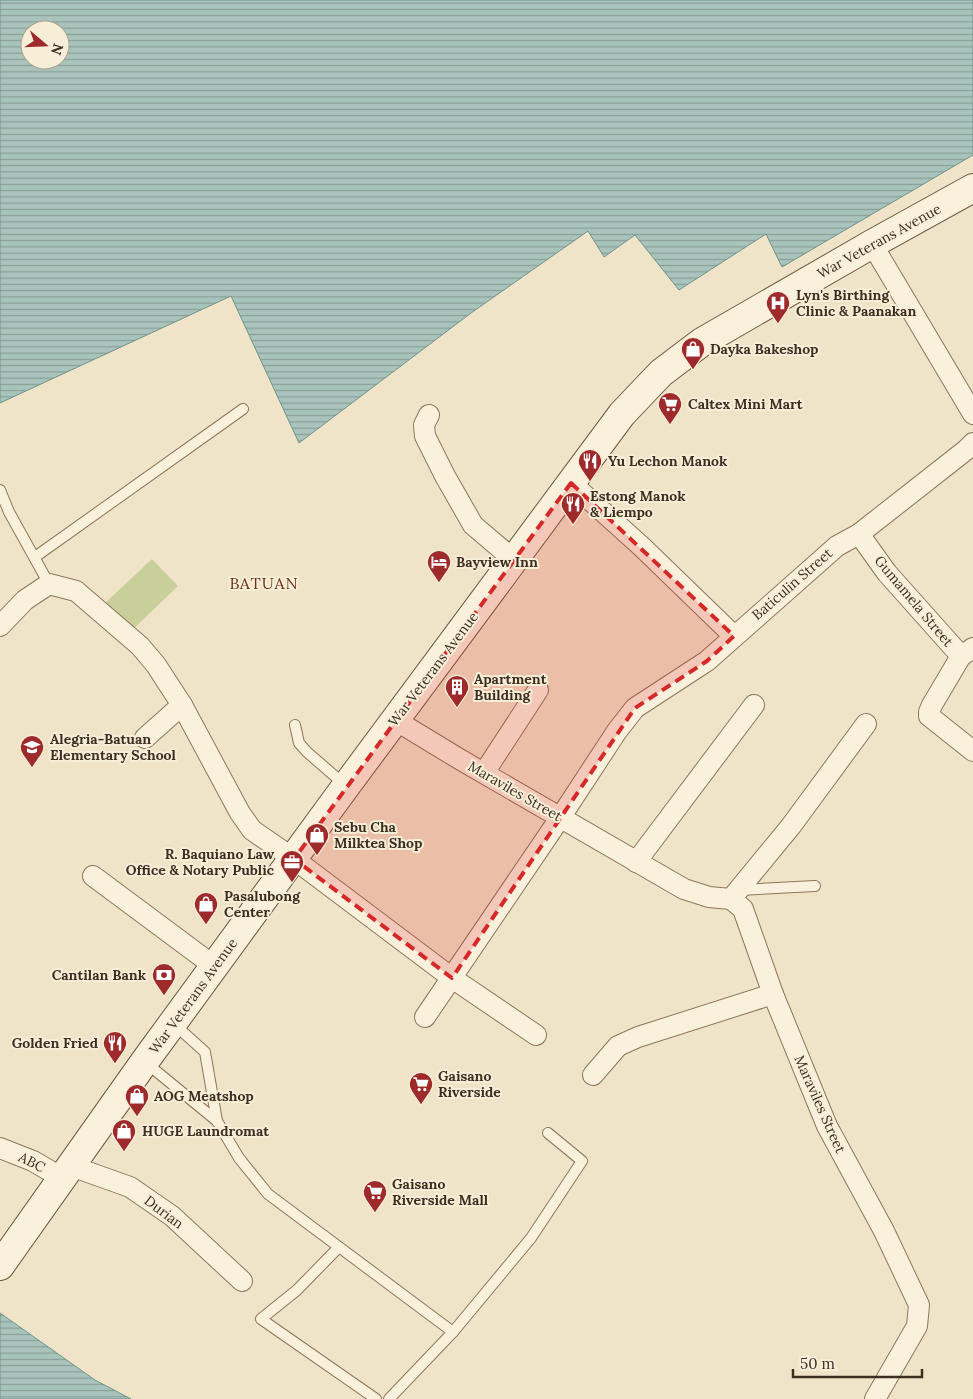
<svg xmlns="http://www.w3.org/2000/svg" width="973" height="1399" font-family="Lora,serif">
  <defs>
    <pattern id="water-rules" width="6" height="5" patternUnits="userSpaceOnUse" patternTransform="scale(1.25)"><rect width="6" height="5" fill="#a9c4bc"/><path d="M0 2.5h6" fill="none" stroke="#8ba098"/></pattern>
  </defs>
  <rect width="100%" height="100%" fill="#f0e4c8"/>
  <polygon fill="#c9cf9b" points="152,559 178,586 129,633 103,605"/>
  <g fill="url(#water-rules)" stroke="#6f938a" fill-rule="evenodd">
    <path d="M0,0h973v155l-191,112 -16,-33 -87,56 -44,-55 -31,22 -16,-26 -117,82 -172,130 -68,-147 -231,107zM30,30h30v30h-30z"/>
    <polygon points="0,1313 95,1380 131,1399 0,1399"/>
  </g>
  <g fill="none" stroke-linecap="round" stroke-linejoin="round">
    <g stroke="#8d765c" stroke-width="12">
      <g id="lane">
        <polyline points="0,490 9,512 49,584"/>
        <polyline points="35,557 243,409"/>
        <polyline points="295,725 299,743 307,752 345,785"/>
        <polyline points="739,890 815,886"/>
        <polyline points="174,1024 205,1052 217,1121 239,1158 268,1194 453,1332"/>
        <polyline points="145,1062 217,1121"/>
        <polyline points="338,1248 297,1290 261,1319 376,1399"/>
        <polyline points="389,1399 453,1332 531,1238 582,1161 548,1133"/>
      </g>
    </g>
    <g stroke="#8d765c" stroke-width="22">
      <g id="street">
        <polyline points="872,244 973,414"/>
        <polyline points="429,415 424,425 425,436 445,476 473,525 514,560"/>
        <polyline points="571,483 641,546 734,636"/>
        <polyline points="859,534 887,573 961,656 973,648"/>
        <polyline points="0,626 25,600 49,584 76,591 140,646 156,665 182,705 240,813 252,830 294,859 452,978 536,1035"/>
        <polyline points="961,656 932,705 929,712 929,716 973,751"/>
        <polyline points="395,720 461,760 684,889 709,897 731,899 743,909 773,994 827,1126 884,1231 919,1305 917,1326 875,1399"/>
        <polyline points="145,738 182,705"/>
        <polyline points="484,773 538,690"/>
        <polyline points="636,862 754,705"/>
        <polyline points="93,876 214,966"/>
        <polyline points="731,899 791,826 866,724"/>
        <polyline points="425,1017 560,818 617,731 635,708 707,661 837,546 859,534 966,450 973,443"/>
        <polyline points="593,1075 618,1046 638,1037 773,994"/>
        <polyline points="0,1148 33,1161 62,1178"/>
        <polyline points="71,1166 130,1187 172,1216 242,1281"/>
      </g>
    </g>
    <g stroke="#6f573f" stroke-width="30">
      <polyline id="secondary" points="0,1266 145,1061 346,786 622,414 661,373 702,342 872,244 973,188"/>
    </g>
    <use href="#lane" stroke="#faf1dc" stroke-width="10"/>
    <use href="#street" stroke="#faf1dc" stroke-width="20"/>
    <use href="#secondary" stroke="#faf1dc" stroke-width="28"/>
  </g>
  <path fill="#d62828" fill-opacity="0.2" stroke="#d62828" stroke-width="4" stroke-dasharray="10 6" stroke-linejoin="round" d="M571,483l163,153 -27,25 -72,47 -183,270 -158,-119z"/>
  <defs>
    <g id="hospital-pin" transform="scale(1.25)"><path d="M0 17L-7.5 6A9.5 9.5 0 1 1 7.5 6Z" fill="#9e2a2b" stroke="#f7eed8"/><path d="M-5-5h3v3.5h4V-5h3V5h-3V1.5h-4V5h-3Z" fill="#fff"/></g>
    <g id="shop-pin" transform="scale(1.25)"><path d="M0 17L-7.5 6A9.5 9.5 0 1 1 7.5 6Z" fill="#9e2a2b" stroke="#f7eed8"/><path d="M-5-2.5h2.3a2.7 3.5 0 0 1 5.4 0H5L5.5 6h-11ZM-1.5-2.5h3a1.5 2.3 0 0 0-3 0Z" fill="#fff"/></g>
    <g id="supermarket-pin" transform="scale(1.25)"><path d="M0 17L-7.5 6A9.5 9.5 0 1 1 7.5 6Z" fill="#9e2a2b" stroke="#f7eed8"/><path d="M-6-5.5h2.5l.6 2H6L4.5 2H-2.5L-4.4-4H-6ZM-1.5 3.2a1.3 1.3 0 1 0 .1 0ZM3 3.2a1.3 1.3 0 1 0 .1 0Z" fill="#fff"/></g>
    <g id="restaurant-pin" transform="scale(1.25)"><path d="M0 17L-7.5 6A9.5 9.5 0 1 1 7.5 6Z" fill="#9e2a2b" stroke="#f7eed8"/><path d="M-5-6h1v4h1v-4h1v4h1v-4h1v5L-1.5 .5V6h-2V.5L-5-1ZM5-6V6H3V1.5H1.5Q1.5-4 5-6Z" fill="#fff"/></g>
    <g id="hotel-pin" transform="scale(1.25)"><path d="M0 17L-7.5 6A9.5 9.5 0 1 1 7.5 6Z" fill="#9e2a2b" stroke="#f7eed8"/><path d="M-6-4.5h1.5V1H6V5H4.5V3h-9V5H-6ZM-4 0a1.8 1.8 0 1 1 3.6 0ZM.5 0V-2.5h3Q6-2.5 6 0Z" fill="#fff"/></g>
    <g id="building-pin" transform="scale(1.25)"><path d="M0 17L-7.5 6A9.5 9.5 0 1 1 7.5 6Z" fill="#9e2a2b" stroke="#f7eed8"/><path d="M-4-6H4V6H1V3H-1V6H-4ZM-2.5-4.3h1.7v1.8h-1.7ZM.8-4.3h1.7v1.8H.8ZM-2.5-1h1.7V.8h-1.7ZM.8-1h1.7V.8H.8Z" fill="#fff"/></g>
    <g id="school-pin" transform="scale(1.25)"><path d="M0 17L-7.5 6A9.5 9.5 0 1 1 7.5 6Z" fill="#9e2a2b" stroke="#f7eed8"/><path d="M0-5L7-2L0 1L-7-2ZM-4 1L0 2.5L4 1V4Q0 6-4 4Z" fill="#fff"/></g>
    <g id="office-pin" transform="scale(1.25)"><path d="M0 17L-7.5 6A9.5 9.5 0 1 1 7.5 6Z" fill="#9e2a2b" stroke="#f7eed8"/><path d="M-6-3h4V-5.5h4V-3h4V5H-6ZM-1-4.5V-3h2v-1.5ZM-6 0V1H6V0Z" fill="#fff"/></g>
    <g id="bank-pin" transform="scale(1.25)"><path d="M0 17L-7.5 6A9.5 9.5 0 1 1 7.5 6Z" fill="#9e2a2b" stroke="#f7eed8"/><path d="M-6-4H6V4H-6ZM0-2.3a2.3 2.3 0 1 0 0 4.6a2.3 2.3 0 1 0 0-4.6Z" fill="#fff"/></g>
  </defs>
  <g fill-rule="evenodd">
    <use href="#hospital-pin" x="778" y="303"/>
    <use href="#shop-pin" x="693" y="349"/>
    <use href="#supermarket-pin" x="670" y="404"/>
    <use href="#restaurant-pin" x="590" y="461"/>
    <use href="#restaurant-pin" x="573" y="504"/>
    <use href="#hotel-pin" x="439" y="562"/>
    <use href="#building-pin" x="457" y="687"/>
    <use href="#school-pin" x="32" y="747"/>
    <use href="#shop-pin" x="317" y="835"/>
    <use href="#office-pin" x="292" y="862"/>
    <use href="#shop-pin" x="206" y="904"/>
    <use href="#bank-pin" x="164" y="975"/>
    <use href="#restaurant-pin" x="115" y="1043"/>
    <use href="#supermarket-pin" x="421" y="1084"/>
    <use href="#shop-pin" x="137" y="1096"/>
    <use href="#shop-pin" x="124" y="1131"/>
    <use href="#supermarket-pin" x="375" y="1192"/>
  </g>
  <g text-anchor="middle" stroke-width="4" stroke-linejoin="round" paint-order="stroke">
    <g font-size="14" fill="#3d2e20" stroke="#f7eed8">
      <text transform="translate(879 241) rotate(-29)" y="5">War Veterans Avenue</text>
      <text transform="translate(792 584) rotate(-41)" y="5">Baticulin Street</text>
      <text transform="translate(914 601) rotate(50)" y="5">Gumamela Street</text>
      <text transform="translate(433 669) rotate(-53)" y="5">War Veterans Avenue</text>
      <text transform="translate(515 791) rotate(30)" y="5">Maraviles Street</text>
      <text transform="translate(193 996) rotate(-54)" y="5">War Veterans Avenue</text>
      <text transform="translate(820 1104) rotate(66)" y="5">Maraviles Street</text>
      <text transform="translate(32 1162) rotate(27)" y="5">ABC</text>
      <text transform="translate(164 1212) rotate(37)" y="5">Durian</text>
    </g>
    <g font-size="14" font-weight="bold" fill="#3d2e20" stroke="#f7eed8" text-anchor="start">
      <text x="796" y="300">Lyn's Birthing<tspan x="796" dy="16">Clinic &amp; Paanakan</tspan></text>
      <text x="710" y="354">Dayka Bakeshop</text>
      <text x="688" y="409">Caltex Mini Mart</text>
      <text x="608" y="466">Yu Lechon Manok</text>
      <text x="590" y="501">Estong Manok<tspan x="590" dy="16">&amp; Liempo</tspan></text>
      <text x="456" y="567">Bayview Inn</text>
      <text x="474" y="684">Apartment<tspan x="474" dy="16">Building</tspan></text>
      <text x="50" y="744">Alegria-Batuan<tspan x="50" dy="16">Elementary School</tspan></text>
      <text x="334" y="832">Sebu Cha<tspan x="334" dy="16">Milktea Shop</tspan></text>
      <text x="274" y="859" text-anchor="end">R. Baquiano Law<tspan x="274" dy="16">Office &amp; Notary Public</tspan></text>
      <text x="224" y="901">Pasalubong<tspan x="224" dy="16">Center</tspan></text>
      <text x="146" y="980" text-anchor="end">Cantilan Bank</text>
      <text x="98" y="1048" text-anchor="end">Golden Fried</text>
      <text x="438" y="1081">Gaisano<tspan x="438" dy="16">Riverside</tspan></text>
      <text x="154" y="1101">AOG Meatshop</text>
      <text x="142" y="1136">HUGE Laundromat</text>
      <text x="392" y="1189">Gaisano<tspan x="392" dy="16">Riverside Mall</tspan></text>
    </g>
    <g font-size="16" letter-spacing="1" fill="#6b2e1e" stroke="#f7eed8">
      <text x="264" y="589">BATUAN</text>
    </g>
  </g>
  <g transform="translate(45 45) rotate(109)"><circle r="24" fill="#f7eed8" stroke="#ada18e"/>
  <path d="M0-4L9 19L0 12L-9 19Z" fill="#9e2a2b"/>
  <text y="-8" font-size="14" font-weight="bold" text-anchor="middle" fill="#3d2e20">N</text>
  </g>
  <path d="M793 1369v8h129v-8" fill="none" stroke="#3d2e20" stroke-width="2.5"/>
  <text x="800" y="1369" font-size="15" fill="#3d2e20" stroke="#f7eed8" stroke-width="4" paint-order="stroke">50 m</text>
</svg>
